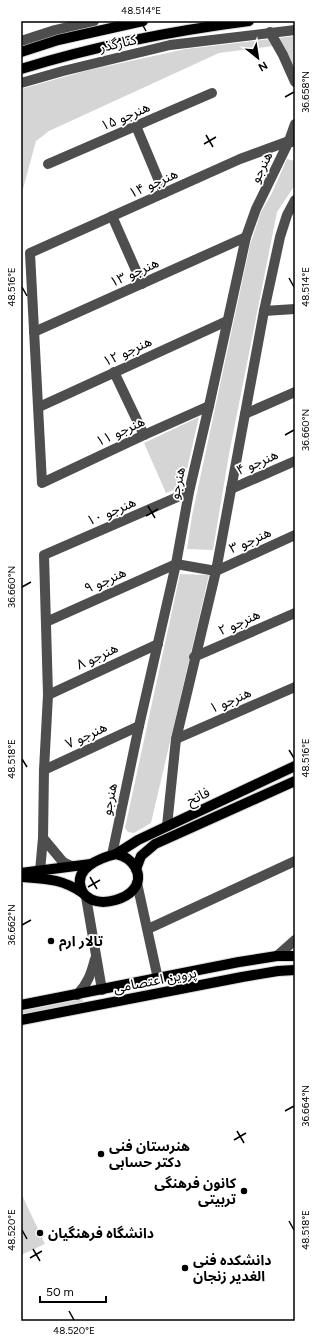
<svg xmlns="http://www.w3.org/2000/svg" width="316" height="1342" font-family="Figtree,'Noto Sans Arabic',sans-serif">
  <rect width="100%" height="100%" fill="#fff"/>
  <g fill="#d5d5d5">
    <polygon points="295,36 295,76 274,46 219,53 49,131 36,141 23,189 21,190 21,89 89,70 186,49"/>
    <polygon points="287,159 295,161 295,185 277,212 229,454 213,550 187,549 192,516 250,245 261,212 272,193"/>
    <polygon points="199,417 183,486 166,493 144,443"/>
    <polygon points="180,574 209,575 151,823 134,833 128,832 125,828"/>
    <polygon points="83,999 83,1005 21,1017 21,1011"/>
    <polygon points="21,1193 45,1244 21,1255"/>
  </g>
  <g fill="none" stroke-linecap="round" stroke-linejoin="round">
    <g stroke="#dbdbdb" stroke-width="12">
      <g id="major">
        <polyline points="21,52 58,40 143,21"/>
        <path d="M21,69c74,-23 150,-38 228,-48"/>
        <polyline points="116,854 138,840 295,766"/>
        <path d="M116,854c16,3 30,21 17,36 -8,9 -26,14 -37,11 -7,-2 -13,-5 -15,-13 -7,-20 19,-30 35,-34z"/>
        <polyline points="136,869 141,856 155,844 295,781"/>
        <polyline points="21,873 91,864"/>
        <path d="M23,877c25,2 39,2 60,16"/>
        <polyline points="21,1005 239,962 277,956 295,956"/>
        <polyline points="21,1020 242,977 278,971 295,970"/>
      </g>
    </g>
    <g stroke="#4e4e4e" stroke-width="10">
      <polyline points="270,32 283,55 295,82"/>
      <polyline points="21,41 55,30 94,21"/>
      <polyline points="21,83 63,71 170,45 295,30"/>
      <polyline points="136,126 164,193"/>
      <polyline points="48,164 212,93"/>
      <polyline points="112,216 142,284"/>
      <polyline points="264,311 295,309"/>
      <polyline points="34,332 246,237"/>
      <polyline points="114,372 144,435"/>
      <polyline points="209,406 144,435 42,483 30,253 240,159 289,141 292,142"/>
      <polyline points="39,407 227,321"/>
      <polyline points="245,414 295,392"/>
      <polyline points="231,489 295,461"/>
      <polyline points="46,622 176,564 216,571 295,535"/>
      <polyline points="194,657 295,613"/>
      <polyline points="48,695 158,644"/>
      <polyline points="176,739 295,687"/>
      <polyline points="44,770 139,726"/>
      <polyline points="167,826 176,739 216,571 264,311 280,237 287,215 295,200"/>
      <polyline points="43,838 63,862 71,866"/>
      <polyline points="112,855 139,726 176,564 189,492 209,406 246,237 256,209 289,141 295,124"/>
      <polyline points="40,871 43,838 44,770 48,695 44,555 189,492"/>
      <polyline points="137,883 158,979"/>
      <polyline points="86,897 102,990"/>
      <polyline points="148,929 295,861"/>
      <polyline points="277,956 295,940"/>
      <path d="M77,995c11,-12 14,-21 18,-36"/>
    </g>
    <use href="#major" stroke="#000" stroke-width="10"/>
  </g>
  <path fill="none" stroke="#000" stroke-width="1.5" d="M141,22l5,9M285,97l9,-5M206,135l7,12M204,144l12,-7M289,278l5,9M22,287l5,9M285,435l9,-5M148,506l7,12M146,516l12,-7M22,587l9,-5M289,750l5,8M22,759l5,8M90,877l7,12M88,887l12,-7M22,925l9,-5M285,1111l9,-5M237,1131l7,12M234,1140l12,-7M289,1221l5,9M22,1230l5,9M33,1249l7,12M30,1258l12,-7M69,1311l5,9"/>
  <g fill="#000" stroke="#fff" stroke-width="1.5">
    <circle cx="51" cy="941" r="4"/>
    <circle cx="101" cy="1154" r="4"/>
    <circle cx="244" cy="1191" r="4"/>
    <circle cx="40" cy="1233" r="4"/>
    <circle cx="185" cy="1268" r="4"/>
  </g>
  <g text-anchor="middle" stroke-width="3.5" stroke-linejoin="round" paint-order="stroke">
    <g font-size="14" fill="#000" stroke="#fff">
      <text transform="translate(118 43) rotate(-13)" y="5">کنارگذر</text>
      <text transform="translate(125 116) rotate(-23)" y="5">هنرجو ۱۵</text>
      <text transform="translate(261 167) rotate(-64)" y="5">هنرجو</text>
      <text transform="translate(153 183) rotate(-24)" y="5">هنرجو ۱۴</text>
      <text transform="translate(134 272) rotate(-24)" y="5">هنرجو ۱۳</text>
      <text transform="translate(127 351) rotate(-25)" y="5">هنرجو ۱۲</text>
      <text transform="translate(120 431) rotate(-25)" y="5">هنرجو ۱۱</text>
      <text transform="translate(257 462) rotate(-23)" y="5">هنرجو ۴</text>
      <text transform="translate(177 483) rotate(-78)" y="5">هنرجو</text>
      <text transform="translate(111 511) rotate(-23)" y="5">هنرجو ۱۰</text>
      <text transform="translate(250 540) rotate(-24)" y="5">هنرجو ۳</text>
      <text transform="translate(105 580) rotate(-24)" y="5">هنرجو ۹</text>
      <text transform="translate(239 622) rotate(-24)" y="5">هنرجو ۲</text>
      <text transform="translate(97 656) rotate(-25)" y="5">هنرجو ۸</text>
      <text transform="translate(230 700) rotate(-23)" y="5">هنرجو ۱</text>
      <text transform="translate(86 735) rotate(-25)" y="5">هنرجو ۷</text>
      <text transform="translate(198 796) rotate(-25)" y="5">فاتح</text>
      <text transform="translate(109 799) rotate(-78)" y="5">هنرجو</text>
      <text transform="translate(155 980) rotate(-11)" y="5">پروین اعتصامی</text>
    </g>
    <g font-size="14" font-weight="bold" fill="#000" stroke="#fff" text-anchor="start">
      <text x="59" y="946">تالار ارم</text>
      <text x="109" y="1151">هنرستان فنی<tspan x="109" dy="16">دکتر حسابی</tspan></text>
      <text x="236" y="1188" text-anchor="end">کانون فرهنگی<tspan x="236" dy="16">تربیتی</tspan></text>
      <text x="48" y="1238">دانشگاه فرهنگیان</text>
      <text x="193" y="1265">دانشکده فنی<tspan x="193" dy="16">الغدیر زنجان</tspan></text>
    </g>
  </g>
  <rect width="316" height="1342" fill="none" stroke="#ffffff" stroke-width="44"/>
  <g transform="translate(258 58) rotate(150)" stroke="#ffffff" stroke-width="3" paint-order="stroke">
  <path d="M0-3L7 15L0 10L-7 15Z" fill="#000000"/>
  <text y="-6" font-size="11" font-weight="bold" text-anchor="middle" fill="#000000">N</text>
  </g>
  <path d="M40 1296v6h66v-6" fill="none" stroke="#000000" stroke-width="2"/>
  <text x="46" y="1296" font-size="12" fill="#000000" stroke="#ffffff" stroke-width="3" paint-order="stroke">50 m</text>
  <rect x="22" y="22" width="272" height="1298" fill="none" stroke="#000" stroke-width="1.5"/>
  <g font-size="10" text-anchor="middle" fill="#000">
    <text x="141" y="14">48.514°E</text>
    <text transform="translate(305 92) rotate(-90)" y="4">36.658°N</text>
    <text transform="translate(305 287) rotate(-90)" y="4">48.514°E</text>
    <text transform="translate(11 287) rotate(-90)" y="4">48.516°E</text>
    <text transform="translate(305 430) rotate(-90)" y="4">36.660°N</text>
    <text transform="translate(11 587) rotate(-90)" y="4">36.660°N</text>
    <text transform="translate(305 758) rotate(-90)" y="4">48.516°E</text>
    <text transform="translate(11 759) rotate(-90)" y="4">48.518°E</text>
    <text transform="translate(11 925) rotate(-90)" y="4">36.662°N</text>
    <text transform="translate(305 1106) rotate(-90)" y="4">36.664°N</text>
    <text transform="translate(305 1230) rotate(-90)" y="4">48.518°E</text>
    <text transform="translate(11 1230) rotate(-90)" y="4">48.520°E</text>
    <text x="74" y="1334">48.520°E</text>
  </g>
</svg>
